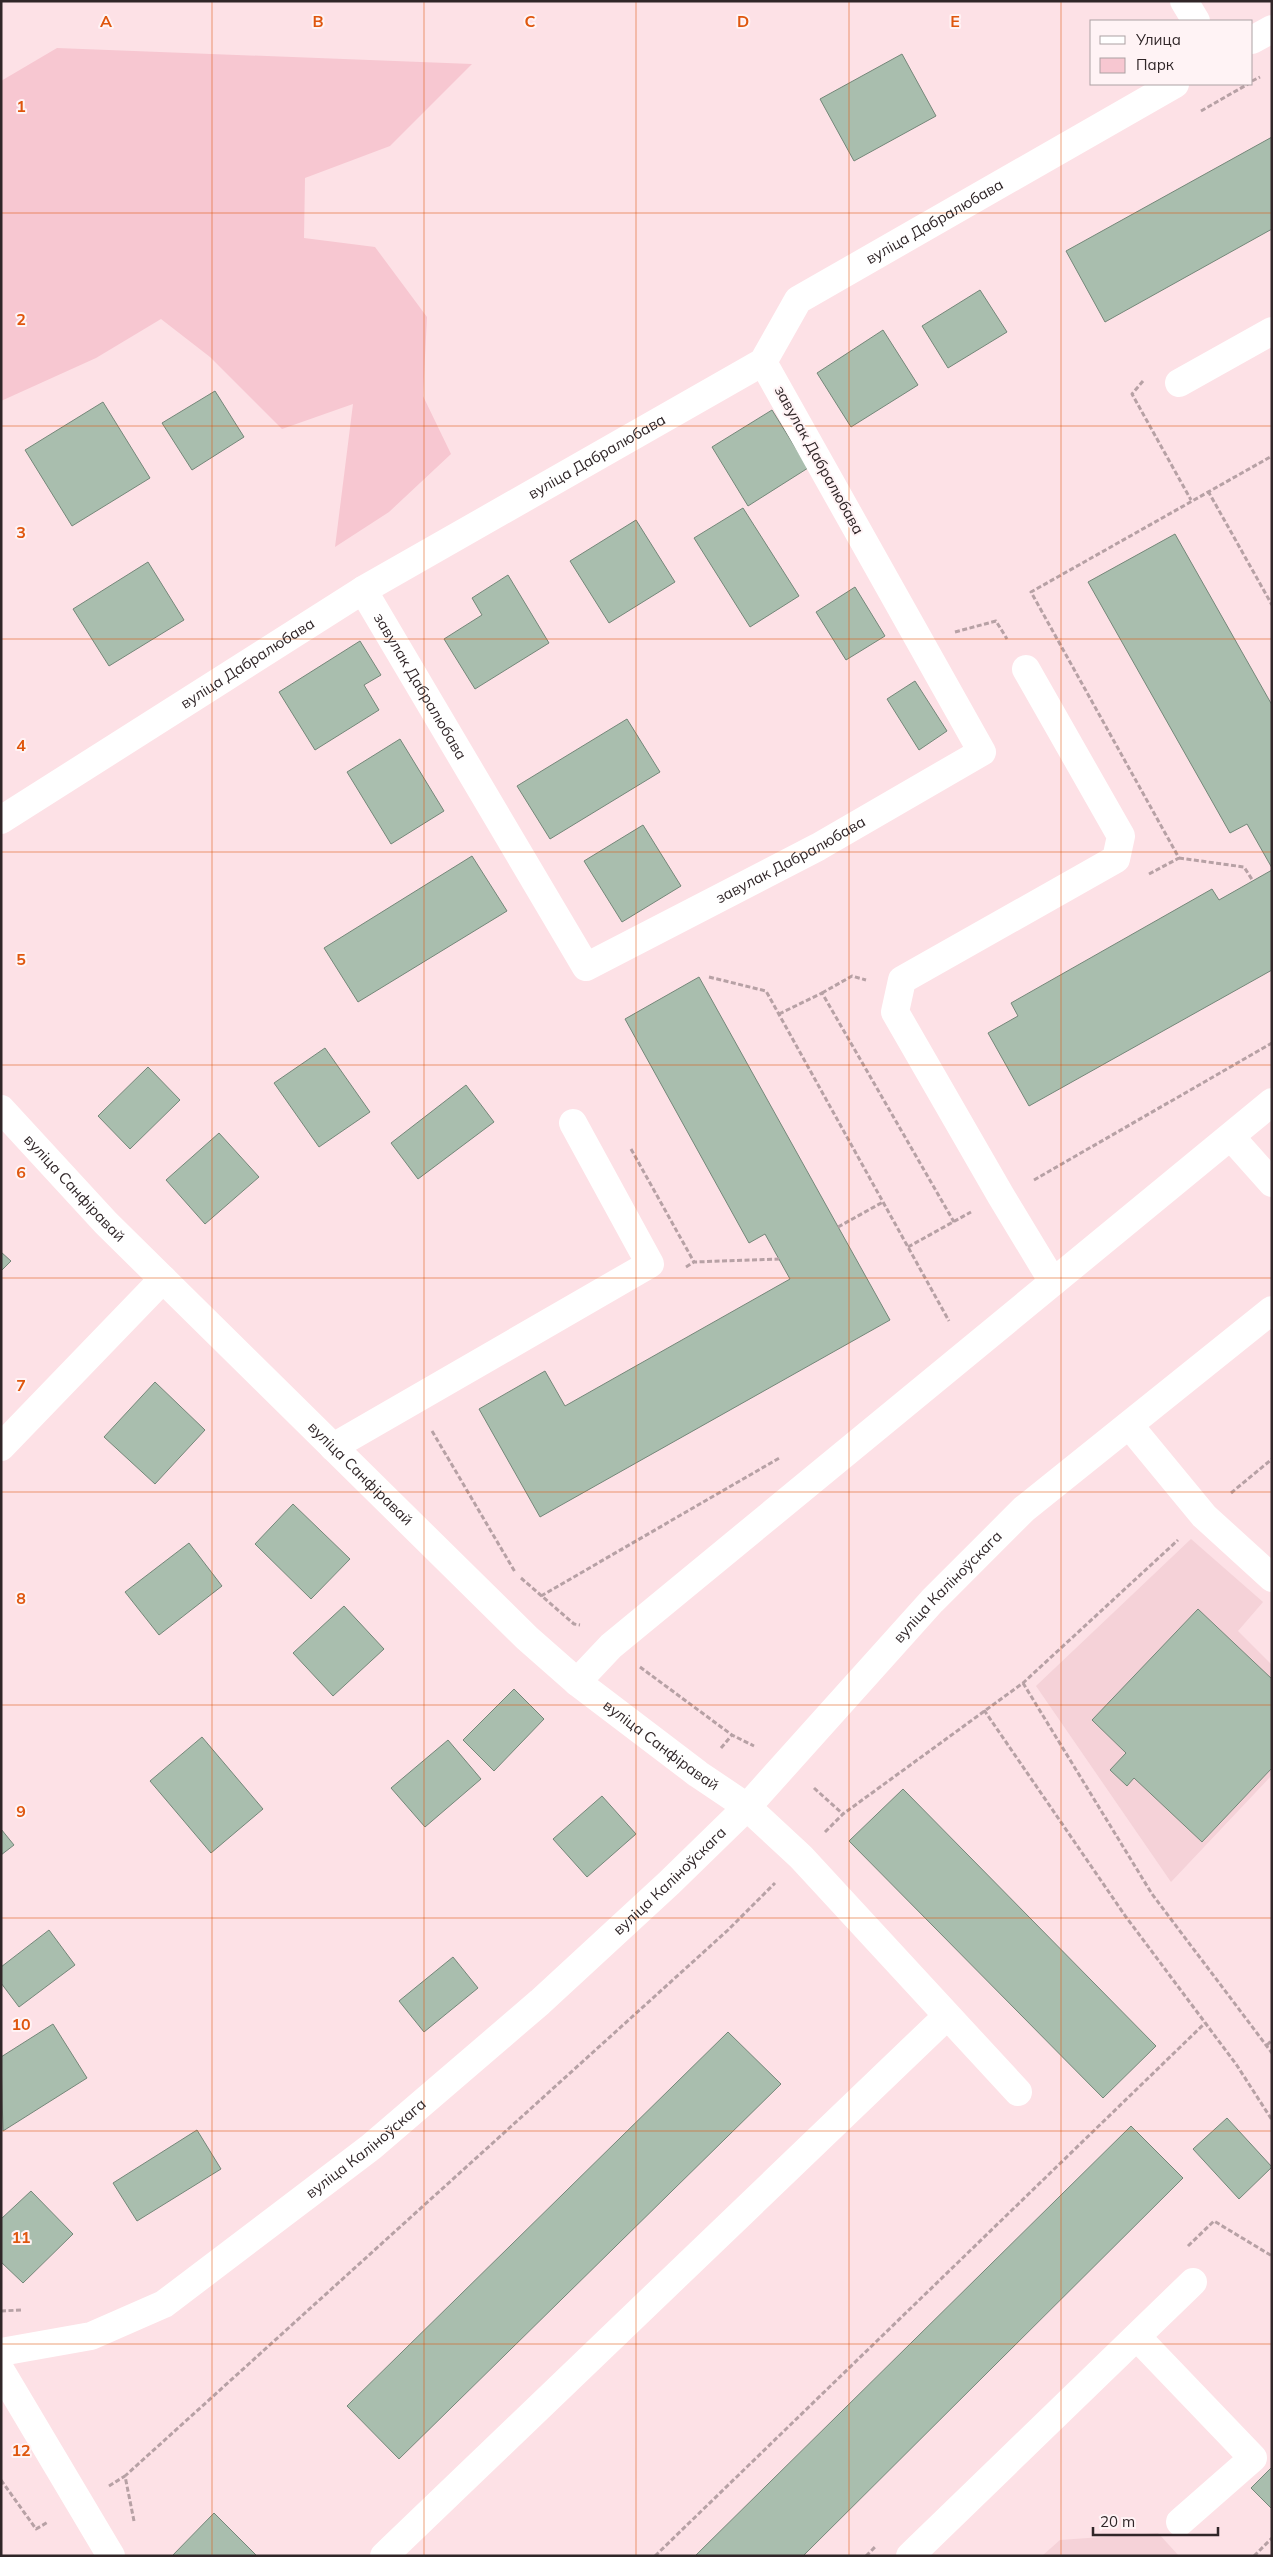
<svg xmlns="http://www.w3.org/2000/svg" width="1273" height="2557" font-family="Mulish,sans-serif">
  <rect width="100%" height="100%" fill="#fde1e6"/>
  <g fill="#f5d2d8">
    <polygon points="1191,1539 1263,1602 1238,1631 1272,1665 1272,1775 1171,1882 1036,1686"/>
    <polygon points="1158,2533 1179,2556 1042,2556 1060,2540"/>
  </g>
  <polygon fill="#f7c7d1" points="57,48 472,64 390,146 305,178 304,238 375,247 427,317 423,396 451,454 389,512 335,547 353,404 282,429 210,357 161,319 96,358 1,401 1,81"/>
  <g fill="#a9beae" stroke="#748779">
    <polygon points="902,54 936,116 854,161 820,99"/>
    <polygon points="1272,137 1272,229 1105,322 1066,251"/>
    <polygon points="980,290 1007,332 948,368 922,326"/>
    <polygon points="883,330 918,385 851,427 817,373"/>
    <polygon points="215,391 244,437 192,470 162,423"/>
    <polygon points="103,402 150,478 72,526 25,450"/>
    <polygon points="772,410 808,468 748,506 712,447"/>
    <polygon points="743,508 799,596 750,627 694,538"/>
    <polygon points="636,520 675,582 609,623 570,561"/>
    <polygon points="1175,534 1272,705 1272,868 1247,824 1230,833 1088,582"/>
    <polygon points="148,562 184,620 109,666 73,609"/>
    <polygon points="508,575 549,643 475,689 444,639 482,615 472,598"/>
    <polygon points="855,587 885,636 846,660 816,612"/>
    <polygon points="360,641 381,675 364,685 379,710 315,750 279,692"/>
    <polygon points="915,681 947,731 919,750 887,699"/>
    <polygon points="627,719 660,772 550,839 517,786"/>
    <polygon points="400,739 444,811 391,844 347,772"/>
    <polygon points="643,825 681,886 622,922 584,861"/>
    <polygon points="472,856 507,911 358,1002 324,948"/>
    <polygon points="1272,870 1272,970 1029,1106 988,1033 1018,1016 1011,1003 1212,889 1219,900"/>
    <polygon points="699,977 890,1320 540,1517 479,1409 545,1371 565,1406 790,1279 765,1234 749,1243 625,1019"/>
    <polygon points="325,1048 370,1112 319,1147 274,1083"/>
    <polygon points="148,1067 180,1100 130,1149 98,1116"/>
    <polygon points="466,1085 494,1122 418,1179 391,1143"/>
    <polygon points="219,1133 259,1177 205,1224 166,1180"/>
    <polygon points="1,1252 11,1261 1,1271"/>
    <polygon points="155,1382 205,1430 155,1484 104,1437"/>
    <polygon points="293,1504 350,1559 311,1599 255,1544"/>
    <polygon points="189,1543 222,1586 159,1635 125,1592"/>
    <polygon points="344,1606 384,1649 333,1696 293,1653"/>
    <polygon points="1198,1609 1272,1679 1272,1768 1202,1842 1134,1778 1127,1786 1110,1770 1126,1753 1092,1720"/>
    <polygon points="514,1689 544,1719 494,1771 463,1740"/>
    <polygon points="202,1737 263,1809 211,1853 150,1781"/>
    <polygon points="448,1740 481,1779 425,1827 391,1788"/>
    <polygon points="903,1789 1156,2046 1103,2098 849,1841"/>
    <polygon points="602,1796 636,1834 587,1877 553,1839"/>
    <polygon points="1,1829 14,1845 1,1855"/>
    <polygon points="49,1930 75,1965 19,2007 1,1983 1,1967"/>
    <polygon points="453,1957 478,1988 424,2032 399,2001"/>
    <polygon points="53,2024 87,2078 3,2131 1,2057"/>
    <polygon points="728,2032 781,2084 399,2459 347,2406"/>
    <polygon points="1227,2118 1272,2167 1239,2199 1193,2149"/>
    <polygon points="1131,2126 1183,2178 803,2556 695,2556"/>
    <polygon points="197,2130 221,2169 137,2221 113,2183"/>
    <polygon points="31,2191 73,2234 23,2283 1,2262 1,2219"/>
    <polygon points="1272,2467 1272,2509 1251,2488"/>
    <polygon points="214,2513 257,2556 172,2556"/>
  </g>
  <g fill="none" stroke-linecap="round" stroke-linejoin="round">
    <g stroke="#b7a1a5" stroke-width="3" stroke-dasharray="5 2.5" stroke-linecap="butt">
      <polyline points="1252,81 1260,77"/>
      <polyline points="1201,111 1248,84"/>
      <polyline points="1143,381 1132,394 1191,500"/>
      <polyline points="1208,491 1272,605"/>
      <polyline points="955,632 996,621 1007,639"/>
      <polyline points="1179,858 1244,867 1253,881"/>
      <polyline points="1149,874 1179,858 1031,592 1272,456"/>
      <polyline points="709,977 766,991 949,1321"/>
      <polyline points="822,993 852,976 866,980"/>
      <polyline points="779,1014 822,993 954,1222"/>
      <polyline points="631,1149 694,1262"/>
      <polyline points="1034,1180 1272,1043"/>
      <polyline points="838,1227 883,1202"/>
      <polyline points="908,1247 971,1212"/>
      <polyline points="686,1267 694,1262 779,1259"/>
      <polyline points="432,1431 515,1572"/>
      <polyline points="1231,1493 1272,1459"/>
      <polyline points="521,1578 574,1624 580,1625"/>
      <polyline points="541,1596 781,1457"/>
      <polyline points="640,1667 732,1735 754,1746"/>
      <polyline points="1023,1683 1152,1894 1272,2053"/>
      <polyline points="984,1710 1126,1917 1236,2064 1272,2120"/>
      <polyline points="721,1748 732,1735"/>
      <polyline points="814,1788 843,1814"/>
      <polyline points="825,1832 843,1814 1023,1683 1178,1540"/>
      <polyline points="1267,2045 1272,2040"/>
      <polyline points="1188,2246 1214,2221 1272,2256"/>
      <polyline points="1,2311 21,2310"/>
      <polyline points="1,2480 36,2529 48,2522"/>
      <polyline points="109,2486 125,2476"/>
      <polyline points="134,2521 125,2476 728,1930 775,1883"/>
      <polyline points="655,2556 1205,2023"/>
      <polyline points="866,2556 875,2547"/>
      <polyline points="1254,2556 1272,2538"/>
    </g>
    <g stroke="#fff" stroke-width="28">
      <polyline points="1184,1 1196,21"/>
      <polyline points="1252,40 1272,29"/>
      <polyline points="1179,383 1272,331"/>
      <path id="s1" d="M363,590l223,377 232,-120 164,-95 -219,-390"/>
      <polyline points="1026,669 1121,836 1116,859 902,980 895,1012 1001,1196 1053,1282"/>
      <path id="s2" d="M1,820l362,-230 400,-228 35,-62 377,-216"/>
      <path id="s3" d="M1,1109l105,114 421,415 50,44 121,92 49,33 54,50 217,235"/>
      <polyline points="1231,1137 1272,1183"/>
      <polyline points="1129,1425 1204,1516 1272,1578"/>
      <polyline points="1,1447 163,1279"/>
      <polyline points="333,1447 650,1264 573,1123"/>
      <polyline points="577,1682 611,1646 1272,1102"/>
      <polyline points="1137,2337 1253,2458 1180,2522"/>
      <polyline points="1,2371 111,2556"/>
      <polyline points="384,2556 947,2016"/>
      <polyline points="910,2556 1193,2282"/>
    </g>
    <path stroke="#fff" stroke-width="28" id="s4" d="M1,2352l90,-16 73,-32 207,-157 169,-145 129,-119 78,-76 185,-206 92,-92 248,-199"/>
  </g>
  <path fill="none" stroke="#df560d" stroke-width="1" stroke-opacity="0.55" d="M212,1v2555M424,1v2555M636,1v2555M849,1v2555M1061,1v2555M1,213h1271M1,426h1271M1,639h1271M1,852h1271M1,1065h1271M1,1278h1271M1,1492h1271M1,1705h1271M1,1918h1271M1,2131h1271M1,2344h1271"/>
  <g text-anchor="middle" stroke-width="4" stroke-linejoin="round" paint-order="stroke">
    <g font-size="15" fill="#302628" stroke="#fff3f5">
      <text dy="5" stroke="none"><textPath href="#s2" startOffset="1118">вуліца Дабралюбава</textPath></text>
      <text dy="5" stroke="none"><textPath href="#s2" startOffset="698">вуліца Дабралюбава</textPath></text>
      <text transform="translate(819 460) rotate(61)" y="5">завулак Дабралюбава</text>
      <text dy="5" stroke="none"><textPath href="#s2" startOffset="292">вуліца Дабралюбава</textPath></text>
      <text dy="5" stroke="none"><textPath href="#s1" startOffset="112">завулак Дабралюбава</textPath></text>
      <text dy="5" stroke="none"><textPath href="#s1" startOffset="669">завулак Дабралюбава</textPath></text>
      <text dy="5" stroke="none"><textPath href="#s3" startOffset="108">вуліца Санфіравай</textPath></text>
      <text dy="5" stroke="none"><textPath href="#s3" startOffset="512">вуліца Санфіравай</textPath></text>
      <text dy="5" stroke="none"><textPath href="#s4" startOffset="1236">вуліца Каліноўскага</textPath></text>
      <text dy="5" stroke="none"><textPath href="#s3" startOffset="918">вуліца Санфіравай</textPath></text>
      <text dy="5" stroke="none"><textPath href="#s4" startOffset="831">вуліца Каліноўскага</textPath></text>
      <text dy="5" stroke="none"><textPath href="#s4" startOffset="426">вуліца Каліноўскага</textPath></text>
    </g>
  </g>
  <g font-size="16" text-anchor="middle" font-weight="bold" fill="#df560d" stroke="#fff3f5" stroke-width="4" stroke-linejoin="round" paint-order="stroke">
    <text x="106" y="27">A</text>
    <text x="318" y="27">B</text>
    <text x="530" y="27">C</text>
    <text x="743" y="27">D</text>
    <text x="955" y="27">E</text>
    <text x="21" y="112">1</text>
    <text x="21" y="325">2</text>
    <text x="21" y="538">3</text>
    <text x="21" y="751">4</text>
    <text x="21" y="965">5</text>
    <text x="21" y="1178">6</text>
    <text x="21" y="1391">7</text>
    <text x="21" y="1604">8</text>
    <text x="21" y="1817">9</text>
    <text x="21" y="2030">10</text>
    <text x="21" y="2243">11</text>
    <text x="21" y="2456">12</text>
  </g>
  <rect width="1273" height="2557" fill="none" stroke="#302628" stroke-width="5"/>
  <rect x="1090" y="20" width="162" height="65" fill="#fff3f5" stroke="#aca1a3"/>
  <rect x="1100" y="36" width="25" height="8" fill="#ffffff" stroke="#aca1a3"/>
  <text x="1136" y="45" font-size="15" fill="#302628">Улица</text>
  <rect x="1100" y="58" width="25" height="15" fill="#f7c7d1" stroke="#aca1a3"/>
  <text x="1136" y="70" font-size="15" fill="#302628">Парк</text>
  <path d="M1093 2527v8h125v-8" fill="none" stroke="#302628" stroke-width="2.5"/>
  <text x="1100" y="2527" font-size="15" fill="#302628" stroke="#fff3f5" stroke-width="4" paint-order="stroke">20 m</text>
</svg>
